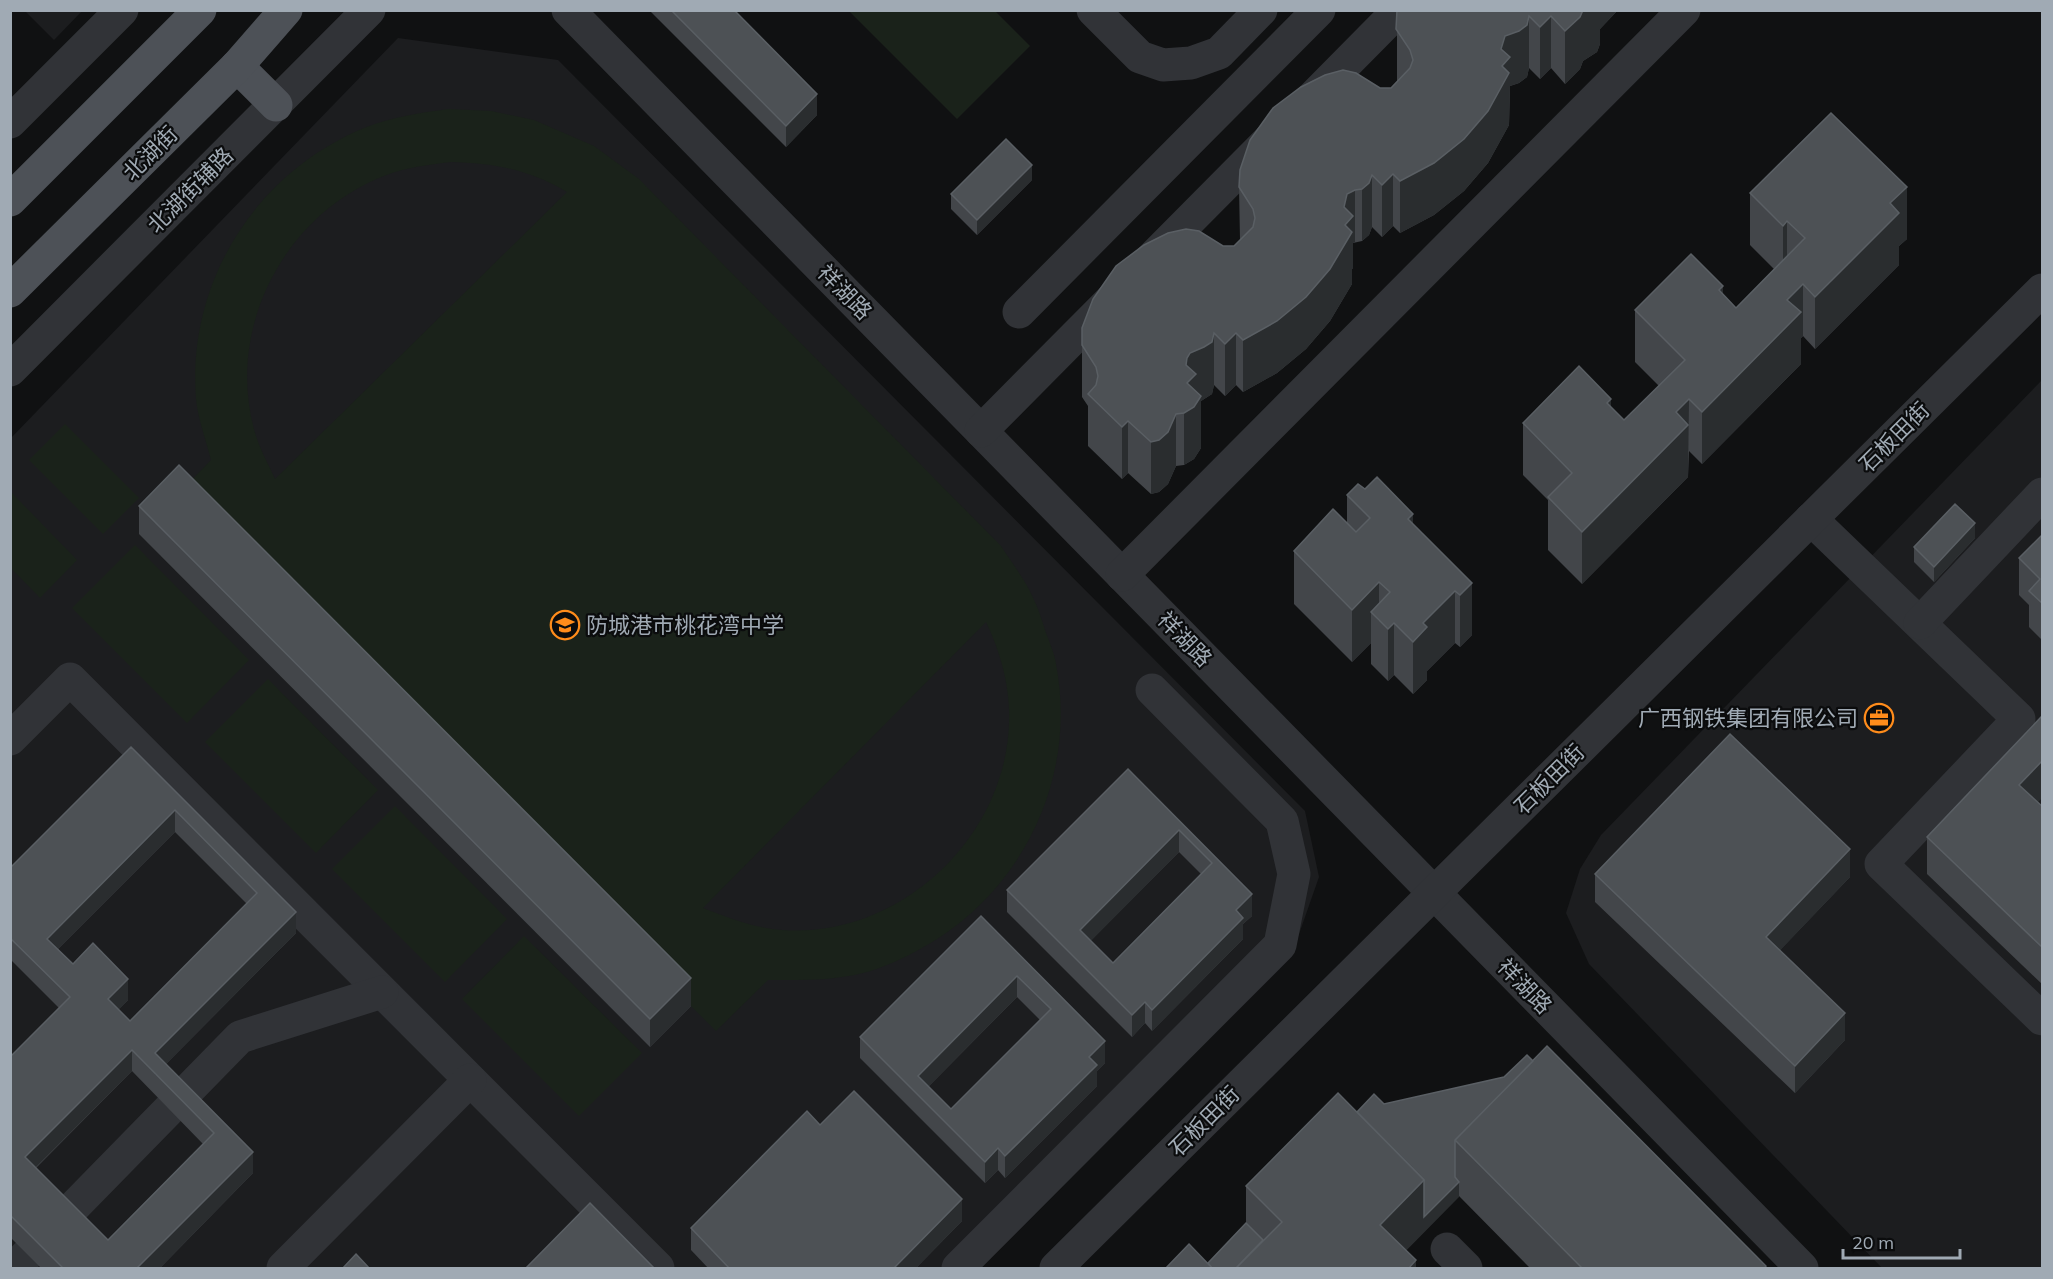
<svg xmlns="http://www.w3.org/2000/svg" width="2053" height="1279" font-family="Mulish,'Noto Sans SC',sans-serif">
  <rect width="100%" height="100%" fill="#101112"/>
  <g fill="#1c1d1f">
    <polygon points="25,11 82,11 54,40"/>
    <polygon points="398,38 558,60 1305,811 1319,877 1298,937 969,1268 11,1268 10,439"/>
    <polygon points="2042,380 2042,1268 1882,1268 1589,964 1566,913 1580,869 1601,835"/>
  </g>
  <g fill="#1a221a" fill-rule="evenodd">
    <polygon points="849,11 995,11 1030,46 957,119"/>
    <path d="M449,109l42,2 43,9 60,26 45,33 362,367c11,17 25,35 33,54 6,12 9,25 14,38 3,9 7,17 8,26 22,114 -34,229 -134,284 -18,10 -39,20 -59,25 -32,8 -62,7 -95,7l-52,51 -537,-538 32,-33c-5,-20 -13,-41 -15,-61 -9,-118 60,-226 168,-271 27,-11 56,-15 85,-19zM451,162c43,1 79,8 116,30l-292,287c-7,-16 -17,-33 -21,-50 -28,-103 32,-215 130,-253 22,-9 44,-11 67,-14zM986,622c13,27 22,57 23,87 5,122 -106,230 -227,221 -28,-2 -53,-12 -79,-22z"/>
    <polygon points="65,424 139,498 103,534 29,460"/>
    <polygon points="11,492 77,560 40,598 11,568"/>
    <polygon points="135,545 249,660 187,723 72,608"/>
    <polygon points="268,679 378,790 316,853 205,742"/>
    <polygon points="395,806 507,919 445,982 332,869"/>
    <polygon points="524,936 642,1053 579,1116 462,999"/>
  </g>
  <g fill="none" stroke-linecap="round" stroke-linejoin="round">
    <g stroke="#313337" stroke-width="33">
      <polyline points="568,10 1802,1268"/>
      <polyline points="1093,10 1140,57 1163,65 1191,63 1219,53 1261,10"/>
      <polyline points="1307,103 1399,10"/>
      <polyline points="10,122 122,10"/>
      <polyline points="1148,262 1270,139"/>
      <polyline points="1019,312 1319,10"/>
      <polyline points="10,370 369,10"/>
      <polyline points="981,431 1114,297"/>
      <polyline points="1811,519 2019,719 1881,864 2042,1019"/>
      <polyline points="1122,575 1684,10"/>
      <polyline points="1920,623 2042,494"/>
      <polyline points="10,739 70,679 658,1268"/>
      <polyline points="1447,1249 1466,1268"/>
      <polyline points="14,1268 240,1037 382,992"/>
      <polyline points="283,1268 470,1080"/>
      <polyline points="958,1268 1280,945 1294,874 1282,821 1152,690"/>
      <polyline points="1056,1268 2042,290"/>
    </g>
    <g stroke="#4d5157" stroke-width="33">
      <polyline points="237,66 276,105"/>
      <polyline points="10,200 200,10"/>
      <polyline points="10,291 237,66 286,10"/>
    </g>
  </g>
  <g fill="#43464a" fill-rule="evenodd">
    <polygon points="649,10 734,10 817,115 786,147"/>
    <polygon points="1397,10 1618,10 1600,29 1600,44 1597,52 1583,61 1580,69 1565,84 1551,68 1540,79 1529,68 1527,77 1519,83 1510,86 1509,125 1488,163 1464,191 1434,215 1400,233 1393,226 1382,237 1372,227 1369,235 1362,241 1353,243 1353,268 1352,269 1352,284 1330,321 1306,349 1277,373 1243,392 1236,385 1225,396 1214,385 1212,394 1201,401 1201,448 1194,459 1184,465 1176,466 1168,484 1159,492 1151,494 1128,473 1122,479 1088,446 1088,406 1082,397 1082,345 1223,246 1234,246 1240,240 1239,187 1380,88 1391,88 1397,82"/>
    <polygon points="1032,180 977,235 951,209 951,194"/>
    <polygon points="1750,193 1907,239 1899,246 1899,265 1815,349 1803,336 1801,338 1801,364 1702,464 1689,451 1688,477 1582,584 1548,550 1548,500 1523,475 1523,423 1611,407 1624,420 1659,386 1635,362 1635,310 1723,294 1736,308 1774,269 1750,245"/>
    <polygon points="1365,489 1413,525 1472,583 1472,635 1460,647 1455,643 1427,671 1427,680 1413,694 1394,675 1388,681 1371,664 1371,643 1352,662 1294,604 1294,551 1347,523 1347,495"/>
    <polygon points="139,506 691,1006 650,1047 139,534"/>
    <polygon points="2043,534 2043,641 2029,627 2029,605 2019,595 2019,558"/>
    <polygon points="1975,538 1934,582 1914,562 1914,547"/>
    <polygon points="2043,715 2043,797 2037,802 2043,807 2043,985 1927,874 1927,837"/>
    <path d="M131,747l165,186 -130,131 87,109 -94,96h-117l-32,-32v-180l49,-49 -49,-49v-91zM175,832l72,72 -117,117 -12,-11 10,-10 -55,-36 -15,-15zM132,1071l71,73 -95,96 -72,-72z"/>
    <path d="M1128,769l124,125v22l-9,8v15l-91,92 -7,-8 -13,14 -125,-125v-22zM1179,852l22,22 -88,89 -23,-22z"/>
    <polygon points="1595,874 1850,877 1780,950 1845,1040 1795,1093 1595,902"/>
    <path d="M981,916l124,147 -8,8v15l-92,92 -7,-8 -13,13 -125,-125v-21zM1017,997l23,23 -89,89 -23,-22z"/>
    <polygon points="1533,1061 1766,1269 1531,1269 1459,1196 1406,1250 1416,1269 1208,1263 1246,1223 1246,1186 1357,1112 1384,1104 1504,1077"/>
    <polygon points="820,1125 962,1221 915,1269 709,1269 691,1250 691,1228"/>
  </g>
  <g fill="#2a2d2f">
    <polygon points="1583,10 1618,10 1600,29 1600,44 1597,52 1583,61 1580,69 1565,84 1565,31"/>
    <polygon points="1529,16 1529,68 1527,77 1519,83 1510,86 1509,125 1488,163 1464,191 1434,215 1400,233 1400,181 1501,49 1505,36"/>
    <polygon points="1551,16 1551,68 1540,79 1540,27"/>
    <polygon points="817,94 817,115 786,147 786,126"/>
    <polygon points="1032,165 1032,180 977,235 977,220"/>
    <polygon points="1393,174 1393,226 1382,237 1382,185"/>
    <polygon points="1372,175 1372,227 1369,235 1362,241 1362,189"/>
    <polygon points="1907,187 1907,239 1899,246 1899,265 1815,349 1815,297 1890,203"/>
    <polygon points="1355,190 1355,242 1353,243 1353,268 1352,269 1352,284 1330,321 1306,349 1277,373 1243,392 1243,340 1344,207 1347,194"/>
    <polygon points="1787,221 1787,273 1783,278 1783,226"/>
    <polygon points="1803,284 1803,336 1801,338 1801,364 1702,464 1702,412 1787,300"/>
    <polygon points="1723,286 1723,338 1719,290"/>
    <polygon points="1214,333 1214,385 1212,394 1201,401 1201,448 1194,459 1184,465 1184,413 1187,358 1190,353"/>
    <polygon points="1236,333 1236,385 1225,396 1225,344"/>
    <polygon points="1611,399 1611,451 1607,403"/>
    <polygon points="1689,399 1688,477 1582,584 1582,532 1676,412"/>
    <polygon points="1176,414 1176,466 1168,484 1159,492 1151,494 1151,442"/>
    <polygon points="1128,421 1128,473 1122,479 1122,427"/>
    <polygon points="1413,514 1413,566 1408,519"/>
    <polygon points="1975,523 1975,538 1934,582 1934,567"/>
    <polygon points="1379,582 1379,621 1371,612 1371,643 1352,662 1352,610"/>
    <polygon points="1472,583 1472,635 1460,647 1460,595"/>
    <polygon points="1455,591 1455,643 1427,671 1427,680 1413,694 1413,642 1423,623"/>
    <polygon points="1394,623 1394,675 1388,681 1388,629"/>
    <polygon points="2043,760 2043,797 2019,822 2019,785"/>
    <polygon points="175,810 175,832 47,960 47,939"/>
    <polygon points="1179,830 1179,852 1080,952 1080,930"/>
    <polygon points="1850,849 1850,877 1766,965 1766,937"/>
    <polygon points="1252,894 1252,916 1243,924 1243,939 1152,1031 1152,1010 1236,910"/>
    <polygon points="296,912 296,933 155,1075 155,1053"/>
    <polygon points="1017,976 1017,997 919,1096 918,1076"/>
    <polygon points="691,978 691,1006 650,1047 650,1019"/>
    <polygon points="128,979 128,1000 108,1021 108,999"/>
    <polygon points="1145,1002 1145,1023 1132,1037 1132,1015"/>
    <polygon points="1845,1013 1845,1040 1795,1093 1795,1066"/>
    <polygon points="1105,1041 1105,1063 1097,1071 1097,1086 1005,1178 1005,1156 1089,1057"/>
    <polygon points="132,1050 132,1071 25,1178 25,1157"/>
    <polygon points="998,1148 998,1170 985,1183 985,1162"/>
    <polygon points="253,1152 253,1173 159,1269 138,1269 138,1267"/>
    <polygon points="1424,1180 1459,1182 1459,1197 1388,1269 1380,1225"/>
    <polygon points="962,1199 962,1221 915,1269 893,1269"/>
    <polygon points="1416,1260 1416,1269 1408,1269"/>
  </g>
  <g fill="#4d5155" stroke="#5a5f64" stroke-width="1.5" fill-rule="evenodd">
    <polygon points="671,10 734,10 817,94 786,126"/>
    <polygon points="1397,10 1583,10 1580,17 1565,31 1551,16 1540,27 1529,16 1527,25 1519,31 1505,36 1501,49 1510,57 1502,66 1509,73 1488,111 1464,139 1434,163 1400,181 1393,174 1382,185 1372,175 1369,183 1362,189 1355,190 1347,194 1344,207 1353,216 1345,225 1352,232 1330,269 1306,297 1277,321 1243,340 1236,333 1225,344 1214,333 1212,342 1204,347 1190,353 1187,358 1186,365 1196,374 1187,383 1201,396 1194,407 1184,413 1176,414 1168,432 1159,440 1151,442 1128,421 1122,427 1088,394 1096,385 1098,376 1096,367 1082,345 1082,328 1093,299 1116,266 1144,245 1168,233 1186,229 1199,231 1223,246 1234,246 1253,227 1255,218 1253,209 1239,187 1240,170 1250,140 1273,108 1301,87 1325,75 1343,70 1356,73 1380,88 1391,88 1410,68 1413,60 1410,50 1396,29"/>
    <polygon points="1831,113 1907,187 1890,203 1899,213 1815,297 1803,284 1787,300 1801,312 1702,412 1689,399 1676,412 1688,425 1582,532 1548,497 1572,473 1523,423 1579,366 1611,399 1607,403 1624,420 1685,360 1635,310 1691,254 1723,286 1719,290 1736,308 1805,238 1787,221 1783,226 1750,193"/>
    <polygon points="1006,139 1032,165 977,220 951,194"/>
    <polygon points="179,465 691,978 650,1019 139,506"/>
    <polygon points="1377,477 1413,514 1408,519 1472,583 1460,595 1455,591 1423,623 1427,627 1413,642 1394,623 1388,629 1371,612 1390,592 1379,582 1352,610 1294,551 1333,509 1356,532 1370,518 1347,495 1358,484 1365,489"/>
    <polygon points="1955,504 1975,523 1934,567 1914,547"/>
    <polygon points="2043,534 2043,604 2029,591 2040,579 2019,558"/>
    <polygon points="2043,715 2043,760 2019,785 2043,807 2043,948 1927,837"/>
    <polygon points="1730,734 1850,849 1766,937 1845,1013 1795,1066 1595,874"/>
    <path d="M131,747l165,165 -141,141 98,99 -115,115 2,2h-76l-54,-54v-158l60,-60 -60,-59v-70zM175,810l82,83 -127,128 -22,-22 20,-20 -35,-36 -20,21 -26,-25zM132,1050l82,83 -106,107 -83,-83z"/>
    <path d="M1128,769l124,125 -16,16 7,8 -91,92 -7,-8 -13,13 -125,-125zM1179,830l33,33 -99,100 -33,-33z"/>
    <path d="M981,916l124,125 -16,16 8,8 -92,91 -7,-8 -13,14 -125,-125zM1017,976l34,33 -100,100 -33,-33z"/>
    <polygon points="1547,1046 1766,1266 1764,1269 1583,1269 1455,1140"/>
    <polygon points="1527,1055 1533,1061 1455,1140 1455,1177 1459,1182 1424,1217 1424,1180 1357,1112 1374,1094 1384,1104 1504,1077"/>
    <polygon points="854,1091 962,1199 893,1269 730,1269 691,1228 807,1111 820,1125"/>
    <polygon points="1338,1093 1424,1180 1380,1225 1416,1260 1408,1269 1235,1269 1282,1222 1246,1186"/>
    <polygon points="590,1203 655,1269 525,1269"/>
    <polygon points="1246,1223 1263,1240 1235,1269 1213,1269 1208,1263"/>
    <polygon points="1189,1244 1213,1269 1165,1269"/>
    <polygon points="356,1254 370,1269 342,1269"/>
  </g>
  <defs>
    <g id="school-ring" transform="scale(1.5)"><circle r="9.5" fill="#0b0c0d" stroke="#ff8c1b" stroke-width="1.5"/><path d="M0-5L7-2L0 1L-7-2ZM-4 1L0 2.5L4 1V4Q0 6-4 4Z" fill="#ff8c1b"/></g>
    <g id="office-ring" transform="scale(1.5)"><circle r="9.5" fill="#0b0c0d" stroke="#ff8c1b" stroke-width="1.5"/><path d="M-6-3h4V-5.5h4V-3h4V5H-6ZM-1-4.5V-3h2v-1.5ZM-6 0V1H6V0Z" fill="#ff8c1b"/></g>
  </defs>
  <g fill-rule="evenodd">
    <use href="#school-ring" x="565" y="625"/>
    <use href="#office-ring" x="1879" y="718"/>
  </g>
  <g text-anchor="middle" stroke-width="4.5" stroke-linejoin="round" paint-order="stroke">
    <g font-size="22" fill="#a0aab4" stroke="#0b0c0d">
      <text transform="translate(150 153) rotate(-45)" y="8">北湖街</text>
      <text transform="translate(190 190) rotate(-45)" y="8">北湖街辅路</text>
      <text transform="translate(845 292) rotate(46)" y="8">祥湖路</text>
      <text transform="translate(1894 437) rotate(-45)" y="8">石板田街</text>
      <text transform="translate(1185 639) rotate(46)" y="8">祥湖路</text>
      <text transform="translate(1549 779) rotate(-45)" y="8">石板田街</text>
      <text transform="translate(1525 986) rotate(46)" y="8">祥湖路</text>
      <text transform="translate(1204 1121) rotate(-45)" y="8">石板田街</text>
    </g>
    <g font-size="22" fill="#a0aab4" stroke="#0b0c0d" text-anchor="start">
      <text x="586" y="633">防城港市桃花湾中学</text>
      <text x="1858" y="726" text-anchor="end">广西钢铁集团有限公司</text>
    </g>
  </g>
  <rect width="2053" height="1279" fill="none" stroke="#a0aab4" stroke-width="24"/>
  <path d="M1843 1249v9h117v-9" fill="none" stroke="#a0aab4" stroke-width="3"/>
  <text x="1852" y="1249" font-size="18" fill="#a0aab4" stroke="#0b0c0d" stroke-width="4.5" paint-order="stroke">20 m</text>
</svg>
